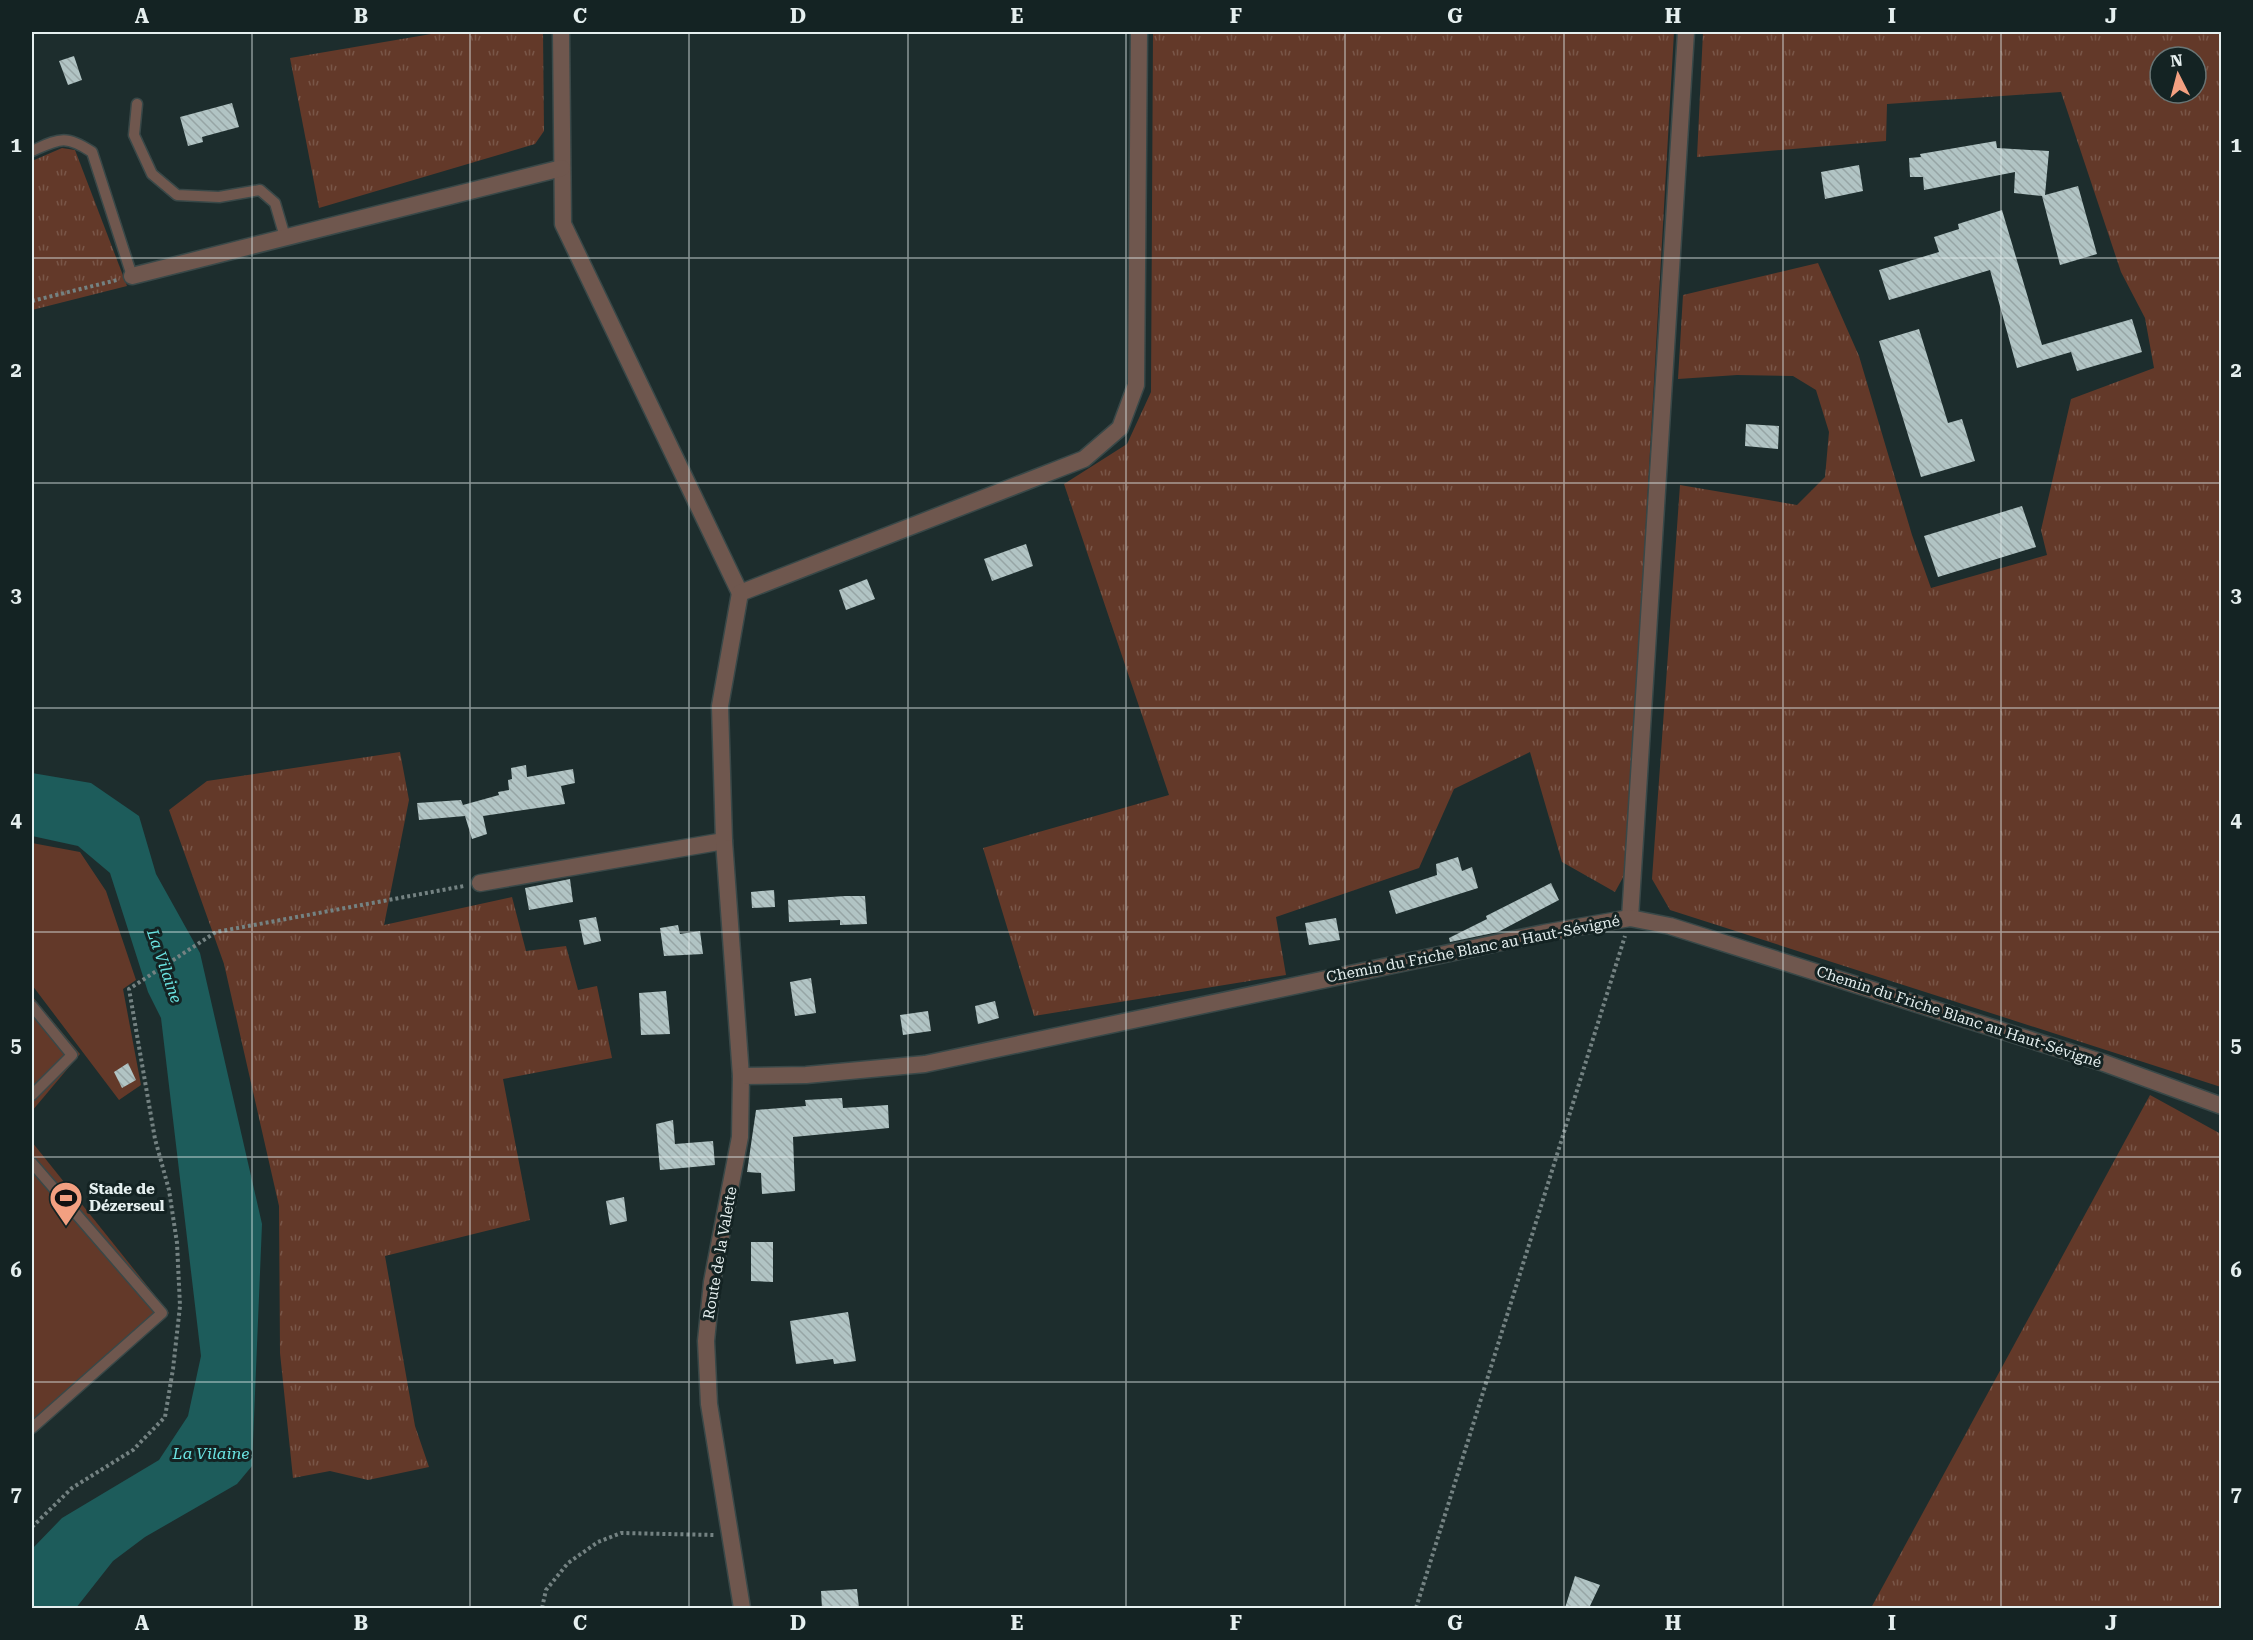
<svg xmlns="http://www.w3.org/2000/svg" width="2253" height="1640" font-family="'Roboto Serif',serif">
  <defs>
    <pattern id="grass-tufts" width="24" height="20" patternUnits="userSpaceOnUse" patternTransform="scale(1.5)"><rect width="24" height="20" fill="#633929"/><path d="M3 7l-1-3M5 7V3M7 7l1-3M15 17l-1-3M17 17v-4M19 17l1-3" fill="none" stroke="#795648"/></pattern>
    <pattern id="building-back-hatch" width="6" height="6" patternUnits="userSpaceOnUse" patternTransform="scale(1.5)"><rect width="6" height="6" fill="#b1c4c4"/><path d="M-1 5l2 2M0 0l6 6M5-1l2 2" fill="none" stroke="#96a5a5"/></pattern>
  </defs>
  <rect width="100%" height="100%" fill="#1d2d2d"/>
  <g fill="url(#grass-tufts)" fill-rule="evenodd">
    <polygon points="443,32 543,32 544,131 535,144 319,208 290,58"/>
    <polygon points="1153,32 1674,32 1626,872 1615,892 1562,862 1530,752 1454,789 1419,868 1276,917 1286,975 1034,1016 983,848 1169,795 1064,484 1127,444 1151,392"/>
    <path d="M1703,32h518v1055l-551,-177 -18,-31 28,-394 117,20 28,-28 4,-45 -13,-42 -23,-14 -56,-1 -59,4 5,-84 135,-32 41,93 53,179 19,53 116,-33 -6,-25 30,-131 83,-31 -9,-50 -24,-46 -60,-180 -174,12 -1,37 -189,16zM2160,57h36v36h-36z"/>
    <polygon points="62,148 75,150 127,286 32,310 32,161"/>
    <polygon points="400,752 409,800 384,925 512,897 526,951 566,946 578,990 597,986 612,1058 503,1079 530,1220 385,1256 415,1426 429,1467 368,1480 330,1471 293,1478 280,1353 279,1206 224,964 169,810 207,781"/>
    <polygon points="2150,1095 2221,1134 2221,1608 1871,1608"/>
  </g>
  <g fill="#633929">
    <polygon points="32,843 80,852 106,891 136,980 123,989 141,1085 119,1100 32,985"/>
    <polygon points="32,996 80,1054 32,1111"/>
    <polygon points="32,1142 169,1313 32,1435"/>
  </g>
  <polygon fill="#1d5c5b" points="32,773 91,783 139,816 156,874 200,953 262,1224 252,1466 237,1484 145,1537 113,1561 76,1608 32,1608 32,1549 62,1518 159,1460 188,1416 201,1356 161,1018 148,992 110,873 78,846 32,836"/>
  <g fill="url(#building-back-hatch)">
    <polygon points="74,56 82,80 68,85 59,61"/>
    <polygon points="232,103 239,127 202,137 203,142 188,146 180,117"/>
    <polygon points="1996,141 1997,148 2049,151 2045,195 2078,186 2097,254 2060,265 2042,196 2014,193 2015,172 1924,190 1923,177 1910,177 1909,158 1921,157 1920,154"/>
    <polygon points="1859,165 1863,191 1825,199 1821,172"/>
    <polygon points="2002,210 2042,345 2132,319 2142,352 2077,371 2071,352 2017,368 1990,270 1889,300 1879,270 1939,252 1934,237 1959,229 1958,224"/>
    <polygon points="1919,329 1948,423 1962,419 1975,461 1921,477 1879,341"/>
    <polygon points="1746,424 1779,426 1778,449 1745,446"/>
    <polygon points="2022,506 2036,547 1938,577 1924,536"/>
    <polygon points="1026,544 1033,566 992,581 984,559"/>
    <polygon points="867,579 875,599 846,610 839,590"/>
    <polygon points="526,765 527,777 573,769 575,783 561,786 565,804 483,816 487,834 472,839 465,816 419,820 417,803 461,800 463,805 499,795 498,792 509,790 508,780 512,779 511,768"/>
    <polygon points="1458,857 1462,871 1472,867 1478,888 1396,914 1389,891 1437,875 1436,864"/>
    <polygon points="570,879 573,902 529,910 525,888"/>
    <polygon points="1551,883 1559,900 1498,932 1450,942 1449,938 1487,919 1486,916"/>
    <polygon points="774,890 775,907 752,908 751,892"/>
    <polygon points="845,896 865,896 867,924 840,925 840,920 789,922 788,900"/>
    <polygon points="596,917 601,941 584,945 579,920"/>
    <polygon points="1336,918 1340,940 1309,945 1305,923"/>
    <polygon points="678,925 680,934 700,931 703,954 664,956 660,928"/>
    <polygon points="811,978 816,1013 795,1016 790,982"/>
    <polygon points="666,991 670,1034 641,1035 639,993"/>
    <polygon points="995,1001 999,1018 978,1024 975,1006"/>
    <polygon points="928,1011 931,1031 903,1035 900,1015"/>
    <polygon points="128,1063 136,1080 122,1088 114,1072"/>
    <polygon points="842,1098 843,1108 888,1105 889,1128 793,1137 795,1191 762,1194 761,1173 747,1172 756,1110 806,1106 805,1100"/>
    <polygon points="673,1120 675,1144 713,1141 715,1165 660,1170 656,1124"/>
    <polygon points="624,1197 627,1221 610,1225 606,1201"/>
    <polygon points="751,1242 773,1242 773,1282 751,1281"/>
    <polygon points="848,1312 856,1361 834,1364 833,1359 796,1364 790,1321"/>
    <polygon points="1575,1576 1600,1585 1589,1608 1565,1608"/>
    <polygon points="857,1589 859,1608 822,1608 821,1591"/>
  </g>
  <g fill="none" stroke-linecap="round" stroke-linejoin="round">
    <g stroke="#394848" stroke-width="13">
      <g id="service">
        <polyline points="137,104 134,135 152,174 177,195 219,197 260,190 275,203 285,237"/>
        <path d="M32,151c27,-12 33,-17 60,1l40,124"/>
        <polyline points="32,1006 72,1055 32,1095"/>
        <polyline points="32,1163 162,1313 32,1428"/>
      </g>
    </g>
    <g stroke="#394848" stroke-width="19">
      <g id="minor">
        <polyline points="561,32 563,224 740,593"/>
        <polyline points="132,276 562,168"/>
        <polyline points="480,883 724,841"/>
        <polyline points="1630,918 1686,32"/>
        <polyline points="741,1076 724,841 720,706 740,593 1084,459 1120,428 1136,385 1139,32"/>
      </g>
    </g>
    <g stroke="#394848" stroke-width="19">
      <polyline id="tertiary" points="742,1608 709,1404 706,1341 712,1282 740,1137 741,1076 806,1075 925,1064 1544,933 1630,918 1670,926 2104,1063 2222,1106"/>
    </g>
    <g stroke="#748282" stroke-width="4" stroke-dasharray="3 3" stroke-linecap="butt">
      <polyline points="32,301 117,280"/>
      <polyline points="32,1527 72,1488 133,1450 165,1417 173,1369 180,1306 177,1243 169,1190 155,1139 129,989 216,932 464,886"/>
      <polyline points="542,1608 546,1590 568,1563 598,1542 621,1533 715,1535"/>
      <polyline points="1416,1608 1625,936"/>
    </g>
    <use href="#service" stroke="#6f574e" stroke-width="10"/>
    <use href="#minor" stroke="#6f574e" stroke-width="16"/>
    <use href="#tertiary" stroke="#6f574e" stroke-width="16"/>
  </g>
  <path fill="none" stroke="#e5efef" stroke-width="1.5" stroke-opacity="0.55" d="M252,32v1576M470,32v1576M689,32v1576M908,32v1576M1126,32v1576M1345,32v1576M1564,32v1576M1783,32v1576M2001,32v1576M32,258h2190M32,483h2190M32,708h2190M32,932h2190M32,1157h2190M32,1382h2190"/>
  <defs>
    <g id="stadium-pin" transform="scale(1.725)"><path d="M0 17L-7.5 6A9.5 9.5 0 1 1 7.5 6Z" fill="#f3a081" stroke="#142323"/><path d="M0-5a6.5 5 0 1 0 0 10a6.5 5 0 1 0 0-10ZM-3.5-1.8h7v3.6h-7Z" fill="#111"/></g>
  </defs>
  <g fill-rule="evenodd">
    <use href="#stadium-pin" x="66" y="1198"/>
  </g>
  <g text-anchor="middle" stroke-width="6" stroke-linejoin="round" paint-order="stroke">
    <g font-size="15" fill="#e5efef" stroke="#142323">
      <text transform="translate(1473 949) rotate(-11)" y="5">Chemin du Friche Blanc au Haut-Sévigné</text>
      <text transform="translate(1959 1017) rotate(18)" y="5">Chemin du Friche Blanc au Haut-Sévigné</text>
      <text transform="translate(720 1253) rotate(-80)" y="5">Route de la Valette</text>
    </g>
    <g font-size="15" font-weight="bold" fill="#e5efef" stroke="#142323" text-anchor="start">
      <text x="89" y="1194">Stade de<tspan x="89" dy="17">Dézerseul</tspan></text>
    </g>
    <g font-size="16" font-style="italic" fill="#6be4e2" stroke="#142323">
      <text transform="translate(165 966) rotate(71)" y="6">La Vilaine</text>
      <text x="211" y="1459">La Vilaine</text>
    </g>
  </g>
  <rect width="2253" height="1640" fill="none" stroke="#142323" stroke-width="66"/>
  <g transform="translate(2178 75) rotate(354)"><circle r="28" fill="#142323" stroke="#687575" stroke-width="1.5"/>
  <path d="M0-4.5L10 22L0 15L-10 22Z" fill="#f3a081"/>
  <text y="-9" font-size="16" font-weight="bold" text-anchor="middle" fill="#e5efef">N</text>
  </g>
  <rect x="33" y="33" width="2187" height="1574" fill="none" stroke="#e5efef" stroke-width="2"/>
  <g font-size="20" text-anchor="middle" font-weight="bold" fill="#e5efef">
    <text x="142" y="23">A</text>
    <text x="361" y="23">B</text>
    <text x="580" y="23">C</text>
    <text x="798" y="23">D</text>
    <text x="1017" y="23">E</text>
    <text x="1236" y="23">F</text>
    <text x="1455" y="23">G</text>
    <text x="1673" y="23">H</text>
    <text x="1892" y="23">I</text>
    <text x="2111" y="23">J</text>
    <text x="16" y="152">1</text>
    <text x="2236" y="152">1</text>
    <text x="16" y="377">2</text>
    <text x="2236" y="377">2</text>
    <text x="16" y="602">3</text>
    <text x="2236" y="602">3</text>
    <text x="16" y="827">4</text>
    <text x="2236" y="827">4</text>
    <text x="16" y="1052">5</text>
    <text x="2236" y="1052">5</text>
    <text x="16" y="1277">6</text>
    <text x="2236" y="1277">6</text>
    <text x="16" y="1501">7</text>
    <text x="2236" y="1501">7</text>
    <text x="142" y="1630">A</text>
    <text x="361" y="1630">B</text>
    <text x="580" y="1630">C</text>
    <text x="798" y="1630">D</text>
    <text x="1017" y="1630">E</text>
    <text x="1236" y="1630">F</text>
    <text x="1455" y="1630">G</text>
    <text x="1673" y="1630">H</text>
    <text x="1892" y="1630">I</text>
    <text x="2111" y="1630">J</text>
  </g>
</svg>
